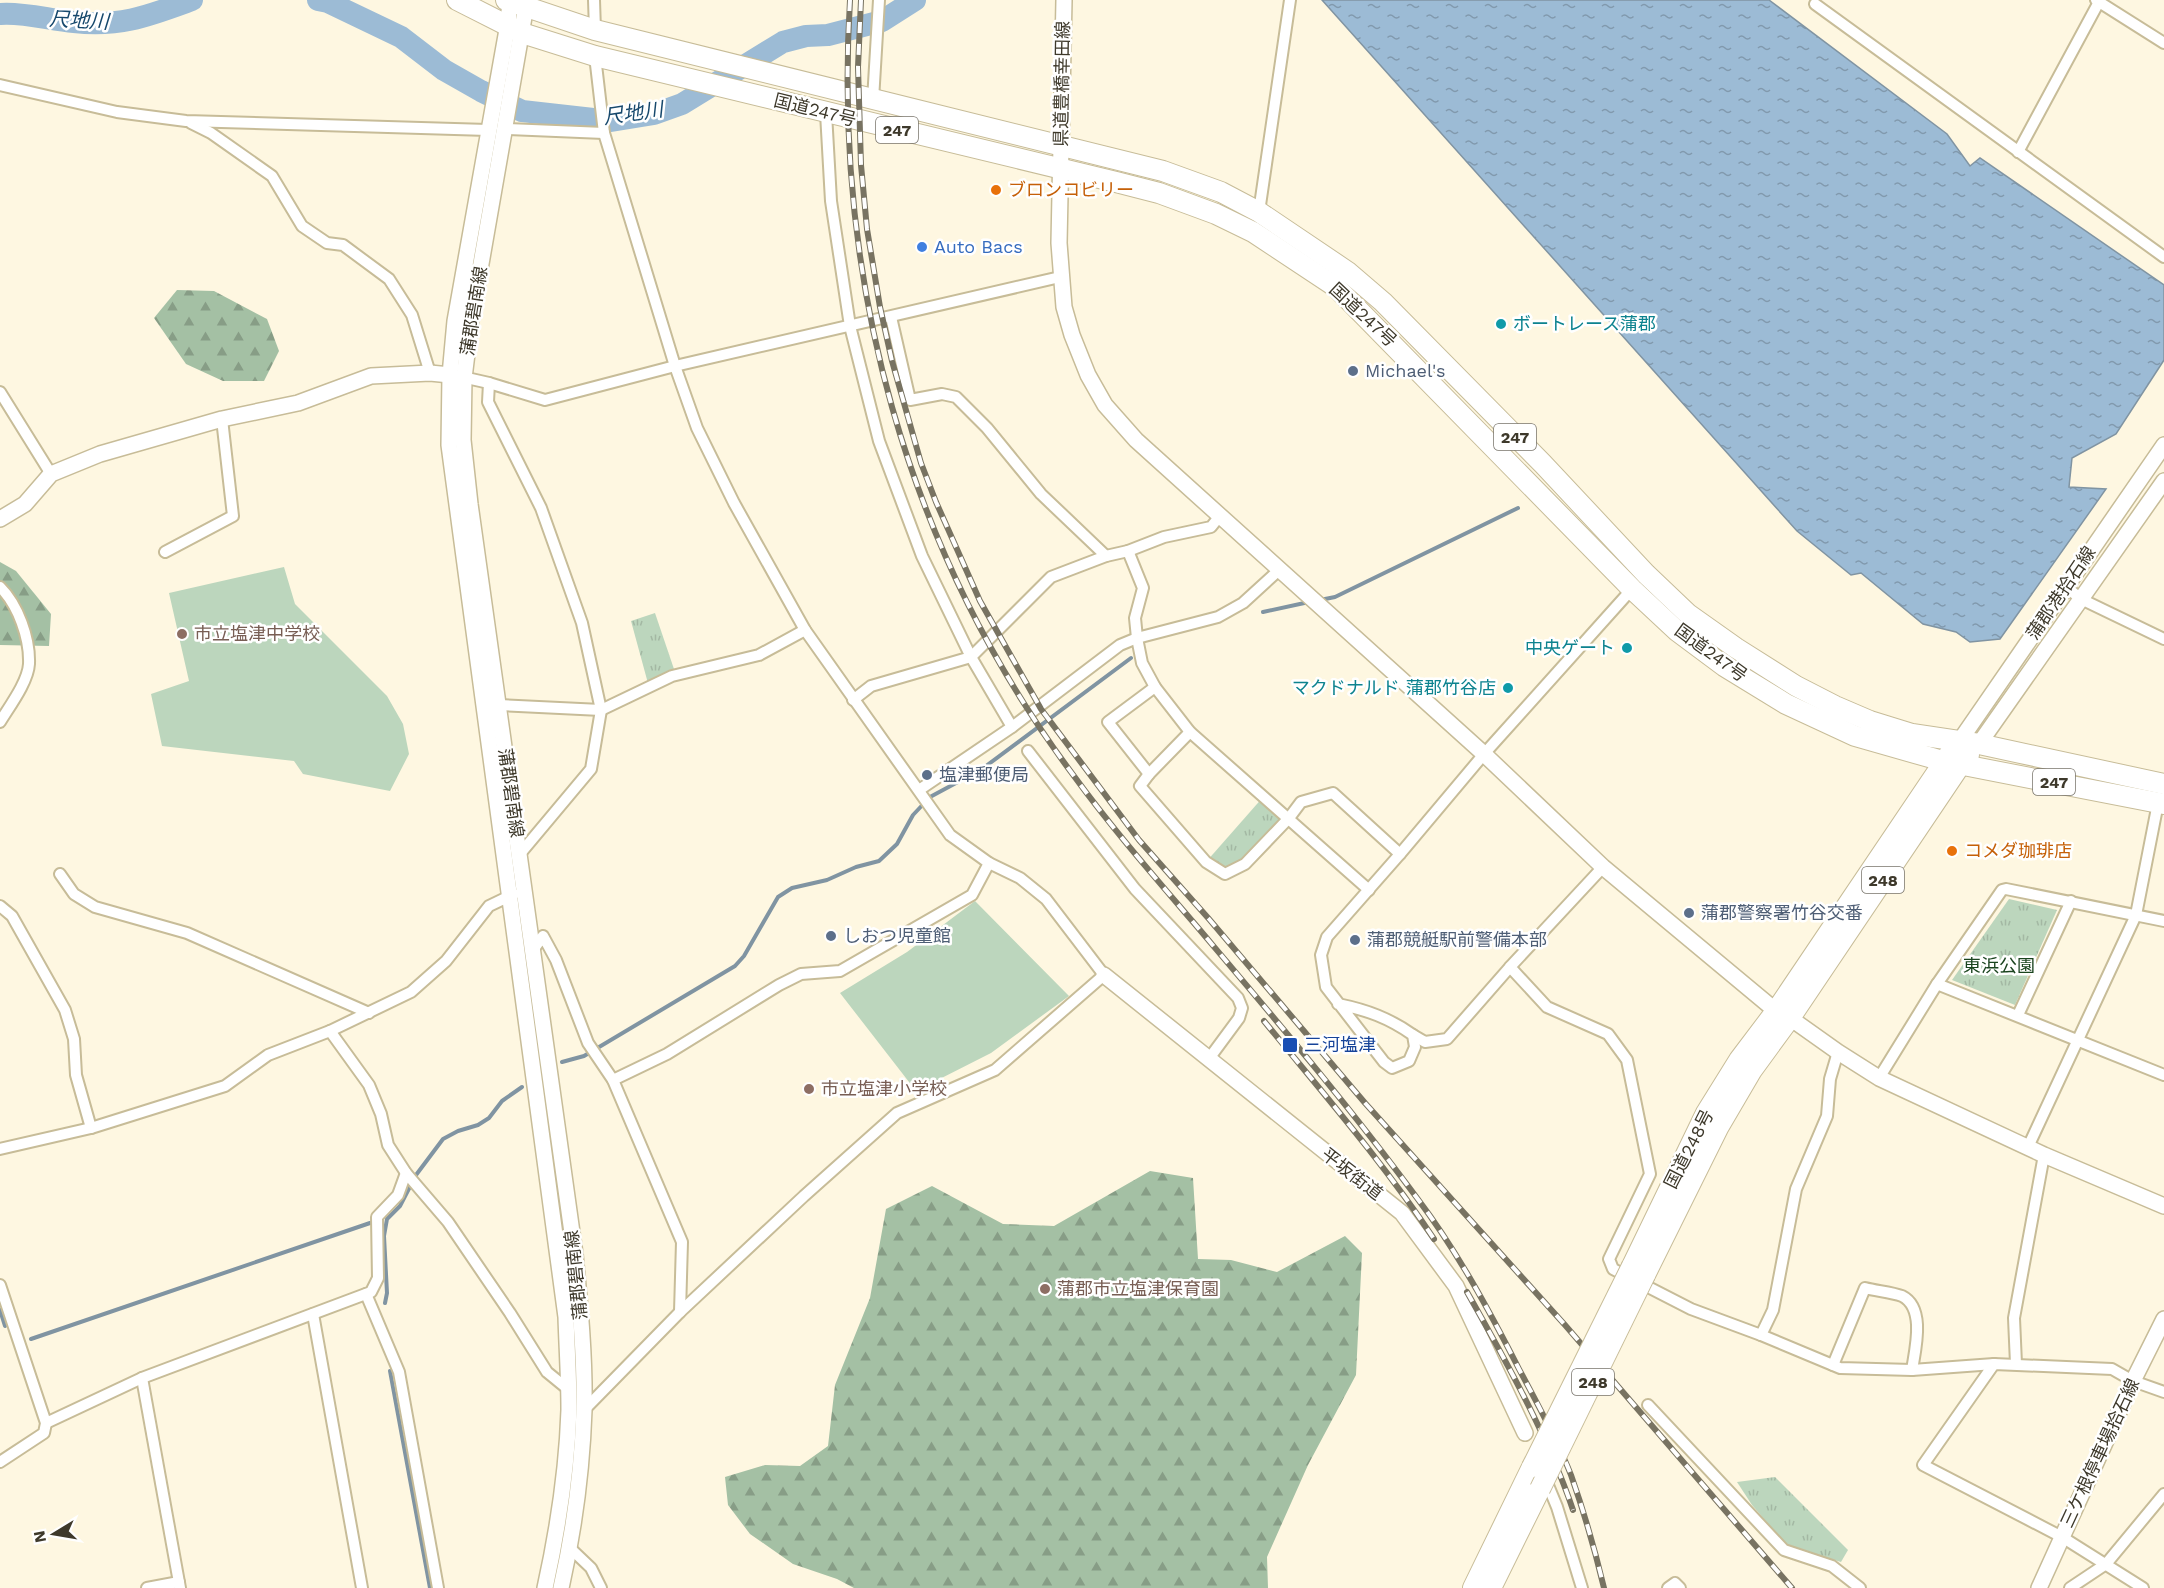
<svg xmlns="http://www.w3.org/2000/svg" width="2164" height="1588" font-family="'Work Sans','Noto Sans JP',sans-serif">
  <defs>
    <pattern id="forest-firs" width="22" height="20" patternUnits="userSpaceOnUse" patternTransform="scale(1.5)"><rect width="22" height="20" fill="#a4c0a4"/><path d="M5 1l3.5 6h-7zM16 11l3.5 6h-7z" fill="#879d86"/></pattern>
    <pattern id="park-tufts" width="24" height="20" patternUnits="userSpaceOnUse" patternTransform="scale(1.5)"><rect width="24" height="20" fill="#bcd6bd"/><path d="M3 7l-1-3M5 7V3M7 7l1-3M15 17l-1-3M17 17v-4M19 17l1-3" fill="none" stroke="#a3b8a3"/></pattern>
    <pattern id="water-ripples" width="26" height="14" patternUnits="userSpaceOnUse" patternTransform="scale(1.5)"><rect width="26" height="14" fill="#9cbbd5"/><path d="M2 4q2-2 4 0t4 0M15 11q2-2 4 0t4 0" fill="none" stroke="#8199ad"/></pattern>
  </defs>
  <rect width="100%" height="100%" fill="#fef7e1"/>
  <g fill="#bcd6bd">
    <polygon points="284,567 295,604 387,696 403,724 409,754 390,791 303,774 294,761 162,746 151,694 189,681 169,593"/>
    <polygon points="975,901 1069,996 991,1053 916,1091 840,993 907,952"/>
  </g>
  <g fill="url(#forest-firs)">
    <polygon points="177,290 214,291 267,319 279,351 264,381 223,381 186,364 154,318"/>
    <polygon points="0,562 16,571 51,614 49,646 0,645"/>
    <polygon points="1150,1171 1193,1178 1198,1259 1231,1260 1277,1272 1345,1236 1362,1253 1356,1375 1308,1465 1267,1557 1268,1588 854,1588 837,1579 793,1564 750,1534 728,1505 725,1477 765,1465 800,1466 828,1446 835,1385 870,1298 886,1209 932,1186 1003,1224 1054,1226"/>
  </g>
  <g fill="url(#park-tufts)">
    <polygon points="655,613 676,675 649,687 631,621"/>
    <polygon points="1264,796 1289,818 1245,864 1225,874 1206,862"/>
    <polygon points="2009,899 2057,910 2015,1005 1952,980"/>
    <polygon points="1775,1477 1848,1550 1841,1562 1787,1546 1752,1505 1737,1482"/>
  </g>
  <polygon fill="url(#water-ripples)" stroke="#8094a2" stroke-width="1.5" points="1322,0 1769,0 1947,134 1970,166 1980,158 2164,285 2164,360 2116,434 2072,458 2069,487 2106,489 2000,639 1970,642 1956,632 1923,624 1861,573 1851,575 1797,531"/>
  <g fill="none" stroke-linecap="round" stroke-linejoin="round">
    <g stroke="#8094a2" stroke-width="4">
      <polyline points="1320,600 1335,597 1518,508"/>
      <polyline points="1263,612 1309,602"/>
      <polyline points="562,1062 584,1056 735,966 744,956 778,897 792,888 827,880 856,867 879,861 897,844 913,815 930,797 982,769 1131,658"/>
      <polyline points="385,1303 387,1293 384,1236 387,1219 400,1206 416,1175 443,1139 458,1131 478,1125 489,1118 502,1101 522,1087"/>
      <polyline points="0,1310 5,1326"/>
      <polyline points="31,1339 370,1223"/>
      <polyline points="390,1371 430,1588"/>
    </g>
    <g stroke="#9cbbd5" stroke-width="22">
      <polyline points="318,0 328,2 401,37 444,70 481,91 522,111 611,121 654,114 682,104 783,42 806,36 828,35 882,21 915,0"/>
      <path d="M0,14c24,-2 50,6 74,8 47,5 74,-6 118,-22"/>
    </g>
    <g stroke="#c7bc98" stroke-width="14">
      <g id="street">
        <polyline points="594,0 595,30"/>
        <polyline points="2096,0 2164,43"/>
        <polyline points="1815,4 2164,257"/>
        <polyline points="0,85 117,112 186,121 488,130"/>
        <polyline points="873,100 879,0"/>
        <polyline points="826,113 831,201 850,326 879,441 922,556 971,657 1012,727"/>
        <polyline points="191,123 211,133 272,176 302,226 327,243 343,245 389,279 412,315 430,373"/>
        <polyline points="506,129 604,133"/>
        <polyline points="2018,152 2100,0"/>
        <polyline points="1259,212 1290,0"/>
        <polyline points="891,317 910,400 942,394 956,397 987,428 1041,494 1106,556"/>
        <polyline points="458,376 489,383 545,400 675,366 1060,277"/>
        <polyline points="489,383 488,402 541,508 582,623 601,710 591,769 519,855"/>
        <polyline points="0,392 51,474"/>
        <polyline points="1128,551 1143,588 1135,618 1137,638 1142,663 1155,687 1190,732 1369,890"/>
        <polyline points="165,552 233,516 222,419"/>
        <polyline points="2065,586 2081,599 2164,639"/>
        <path d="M0,587c18,18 30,51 29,77 -1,18 -20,43 -29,58"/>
        <polyline points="1155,687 1108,722 1149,774 1190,732"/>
        <polyline points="853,700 871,686 971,657 1051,577 1106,556 1128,551 1164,537 1211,527 1219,517"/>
        <polyline points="499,705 601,710 672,676 759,655 805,630"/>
        <polyline points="1028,751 1135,889 1238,998 1242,1008 1239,1018 1208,1060"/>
        <polyline points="1149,774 1140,786 1206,862 1225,874 1245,864 1289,818 1301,802 1333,793 1400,854"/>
        <polyline points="919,790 1012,727 1120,645 1137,638 1218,617 1243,603 1279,570"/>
        <polyline points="1603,867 1510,967 1547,1007 1608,1034 1627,1060 1650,1174 1609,1259 1613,1269 1691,1309 1761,1335 1840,1368 1912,1370 1994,1364 2112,1369 2133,1381 2164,1392"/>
        <polyline points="60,874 74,894 95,907 187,933 369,1013"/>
        <polyline points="0,906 12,916 65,1010 74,1039 76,1075 91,1128"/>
        <polyline points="533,950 543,936 556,960 588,1043 613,1080 682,1242 680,1312"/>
        <polyline points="1937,984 2164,1075"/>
        <path d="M1338,1004c29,6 51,14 75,31l2,12 -6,14 -17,7 -8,-6 -58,-75 -5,-32 6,-18 73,-83 84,-100 148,-165"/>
        <polyline points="2018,1015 2071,901"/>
        <polyline points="330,1031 369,1085 381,1114 388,1145 406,1173 448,1222 510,1313 547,1372 569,1390"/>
        <polyline points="1413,1035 1425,1042 1447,1039 1510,967"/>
        <polyline points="1879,1078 1937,984 2002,890 2006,889 2164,921"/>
        <polyline points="613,1080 667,1054 779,985 801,974 840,971 972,895 989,863"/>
        <polyline points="2028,1147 2136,915 2158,803"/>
        <polyline points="0,1149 91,1128 225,1086 268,1055 330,1031 411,992 446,961 489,906 514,894"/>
        <polyline points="0,1285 46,1423 44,1433 0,1462"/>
        <polyline points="366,1294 399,1372 438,1588"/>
        <polyline points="313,1314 362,1588"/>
        <polyline points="1761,1335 1773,1310 1796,1189 1827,1116 1830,1079 1838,1052"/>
        <polyline points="1994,1364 1923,1465 2062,1537 2143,1588"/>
        <polyline points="2016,1364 2014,1318 2044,1155"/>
        <path d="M1833,1365l32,-77c11,3 26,4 37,8 24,12 13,54 10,74"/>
        <polyline points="142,1378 180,1588"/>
        <polyline points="1648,1405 1784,1550 1832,1566 1860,1588"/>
        <polyline points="584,1410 680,1312 804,1196 897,1113 995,1070 1104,975 1046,899 1020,878 989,863 950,835 805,630 734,503 697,428 675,366 604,133 595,56"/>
        <polyline points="46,1423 142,1378 371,1292 378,1278 377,1217 398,1195 406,1173"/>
        <polyline points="1545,1478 1557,1507 1582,1588"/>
        <polyline points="570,1548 591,1568 601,1588"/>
        <polyline points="147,1588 179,1582"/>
        <polyline points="1668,1588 1675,1583 1680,1588"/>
        <polyline points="2070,1588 2106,1564 2164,1494"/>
      </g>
    </g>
    <g stroke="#c7bc98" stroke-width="18">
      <g id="secondary">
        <path d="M510,0l-2,24 -53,297 -5,54 -1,70 117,872c1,31 3,62 3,93 -2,60 -11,119 -24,178"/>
        <path d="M527,0l-56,321 -7,57 -1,62 7,64 105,750c5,52 10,104 9,156 -2,60 -10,120 -23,178"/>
        <polyline points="1064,0 1059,243 1064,307 1072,335 1088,375 1105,405 1136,440 1484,754 1603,867 1776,1011 1790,1018 1838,1052 1879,1078 2044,1155 2164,1206"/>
        <polyline points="0,519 25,504 51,474 100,454 222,419 298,403 371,376 430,373 450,375"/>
        <polyline points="1959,742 2164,445"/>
        <polyline points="1979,744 2164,481"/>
        <polyline points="1104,975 1402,1213 1456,1286 1525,1433"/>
        <polyline points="2039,1588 2133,1381 2164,1319"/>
      </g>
    </g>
    <g stroke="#c7bc98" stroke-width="22">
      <g id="highway">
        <polyline points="457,0 522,33 595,56 1116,182 1159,193 1216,214 1253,232 1336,287 1632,589 1677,631 1724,666 1786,704 1855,736 1943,761 2164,804"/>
        <polyline points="506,0 595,30 1163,171 1221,192 1259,212 1348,272 1383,302 1543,464 1646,574 1688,614 1736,648 1796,686 1835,706 1870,721 1912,734 1979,744 2164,784"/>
        <polyline points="1632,1266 1706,1113 1739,1060 1776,1011 1950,753"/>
        <polyline points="1645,1275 1718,1128 1752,1070 1790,1018 1961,764 1969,755"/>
        <polyline points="1473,1588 1532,1467"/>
        <polyline points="1491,1588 1540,1489"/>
      </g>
    </g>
    <use href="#street" stroke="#fff" stroke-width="10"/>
    <use href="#secondary" stroke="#fff" stroke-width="15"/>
    <use href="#highway" stroke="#fff" stroke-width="20"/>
    <g stroke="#787362" stroke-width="6">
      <g id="rail">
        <path d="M850,0c-17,279 55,550 224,776 37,51 79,99 120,147 76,90 153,180 223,275 40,53 72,112 102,171 18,34 38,70 52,106 13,37 24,75 33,113"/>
        <polyline points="861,0 858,67 861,165 867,229 880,307 892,361 921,463 936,502 980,601 1041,709 1139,840 1209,919 1365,1103 1565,1325 1792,1588"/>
        <path d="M1264,1021c58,71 119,141 170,218"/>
        <path d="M1467,1292c39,69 81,144 106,218"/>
      </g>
    </g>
    <use href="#rail" stroke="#fff" stroke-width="4" stroke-dasharray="11" stroke-linecap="butt"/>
    <g stroke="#c7bc98" stroke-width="22" stroke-linecap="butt">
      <g id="highway-bridge">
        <polyline points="1532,1467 1632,1266"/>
        <polyline points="1540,1489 1645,1275"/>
      </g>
    </g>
    <use href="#highway-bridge" stroke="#fff" stroke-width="20"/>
  </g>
  <g fill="#e8710a" stroke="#fff" stroke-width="2">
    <circle cx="996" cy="190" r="6"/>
    <circle cx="1952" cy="851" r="6"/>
  </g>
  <circle fill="#3f7fe0" stroke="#fff" stroke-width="2" cx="922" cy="247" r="6"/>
  <g fill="#0f9aa8" stroke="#fff" stroke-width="2">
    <circle cx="1501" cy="324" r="6"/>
    <circle cx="1627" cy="648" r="6"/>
    <circle cx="1508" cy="688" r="6"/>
  </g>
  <g fill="#5c6f8a" stroke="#fff" stroke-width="2">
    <circle cx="1353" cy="371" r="6"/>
    <circle cx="927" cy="775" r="6"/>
    <circle cx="1689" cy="913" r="6"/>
    <circle cx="831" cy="936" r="6"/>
    <circle cx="1355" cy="940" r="6"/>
  </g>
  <g fill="#8d6e63" stroke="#fff" stroke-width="2">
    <circle cx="182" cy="634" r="6"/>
    <circle cx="809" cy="1089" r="6"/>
    <circle cx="1045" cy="1289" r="6"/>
  </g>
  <rect fill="#1a4fb4" stroke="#fff" stroke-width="2" x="1282" y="1037" width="16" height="16" rx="3"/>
  <g text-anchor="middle" stroke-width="5" stroke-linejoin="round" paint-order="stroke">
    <g fill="#fff" stroke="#78746b" stroke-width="1.5">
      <rect x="876" y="117" width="42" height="26" rx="4.5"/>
      <rect x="1494" y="424" width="42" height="26" rx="4.5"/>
      <rect x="2033" y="769" width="42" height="26" rx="4.5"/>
      <rect x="1862" y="867" width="42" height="26" rx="4.5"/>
      <rect x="1572" y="1369" width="42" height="26" rx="4.5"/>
    </g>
    <g font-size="16" font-weight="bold" fill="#3e392b">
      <text x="897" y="136">247</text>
      <text x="1515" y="443">247</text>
      <text x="2054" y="788">247</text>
      <text x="1883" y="886">248</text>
      <text x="1593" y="1388">248</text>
    </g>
    <g font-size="18" fill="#3e392b" stroke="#fff">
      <text transform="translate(1062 84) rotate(-89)" y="6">県道豊橋幸田線</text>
      <text transform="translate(815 110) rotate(14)" y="6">国道247号</text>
      <text transform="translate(474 311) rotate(-81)" y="6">蒲郡碧南線</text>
      <text transform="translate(1363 315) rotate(43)" y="6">国道247号</text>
      <text transform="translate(2061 593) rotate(-56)" y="6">蒲郡港拾石線</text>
      <text transform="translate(1711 653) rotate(36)" y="6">国道247号</text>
      <text transform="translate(511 793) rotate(82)" y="6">蒲郡碧南線</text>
      <text transform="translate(1689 1149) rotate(-63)" y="6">国道248号</text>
      <text transform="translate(1352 1174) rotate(38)" y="6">平坂街道</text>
      <text transform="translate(576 1275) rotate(-96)" y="6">蒲郡碧南線</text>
      <text transform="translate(2100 1453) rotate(-65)" y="6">三ケ根停車場拾石線</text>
    </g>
    <g font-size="18" fill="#c56008" stroke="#fff" text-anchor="start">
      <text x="1008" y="196">ブロンコビリー</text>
      <text x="1964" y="857">コメダ珈琲店</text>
    </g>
    <g font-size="18" fill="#366cbe" stroke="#fff" text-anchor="start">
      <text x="934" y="253">Auto Bacs</text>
    </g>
    <g font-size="18" fill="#0d838f" stroke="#fff" text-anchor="end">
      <text x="1513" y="330" text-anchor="start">ボートレース蒲郡</text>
      <text x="1615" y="654">中央ゲート</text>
      <text x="1496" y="694">マクドナルド 蒲郡竹谷店</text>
    </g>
    <g font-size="18" fill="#4e5e75" stroke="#fff" text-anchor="start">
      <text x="1365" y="377">Michael's</text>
      <text x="939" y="781">塩津郵便局</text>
      <text x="1701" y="919">蒲郡警察署竹谷交番</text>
      <text x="843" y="942">しおつ児童館</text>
      <text x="1367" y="946">蒲郡競艇駅前警備本部</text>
    </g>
    <g font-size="18" fill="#785e54" stroke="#fff" text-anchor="start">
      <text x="194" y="640">市立塩津中学校</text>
      <text x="821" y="1095">市立塩津小学校</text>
      <text x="1057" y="1295">蒲郡市立塩津保育園</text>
    </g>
    <g font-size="18" fill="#1a441e" stroke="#fff">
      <text x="1999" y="972">東浜公園</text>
    </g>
    <g font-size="18" fill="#164399" stroke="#fff" text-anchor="start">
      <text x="1304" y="1051">三河塩津</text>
    </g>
    <g font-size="20" font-style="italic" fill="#16486c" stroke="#fff">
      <text transform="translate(79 20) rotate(3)" y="7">尺地川</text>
      <text transform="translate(633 113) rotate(-8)" y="7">尺地川</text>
    </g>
  </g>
  <g transform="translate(54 1534) rotate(259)" stroke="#ffffff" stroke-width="4.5" paint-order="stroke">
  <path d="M0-4.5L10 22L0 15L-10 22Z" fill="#3e392b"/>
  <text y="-9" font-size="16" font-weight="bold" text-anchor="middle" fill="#3e392b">N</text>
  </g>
</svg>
